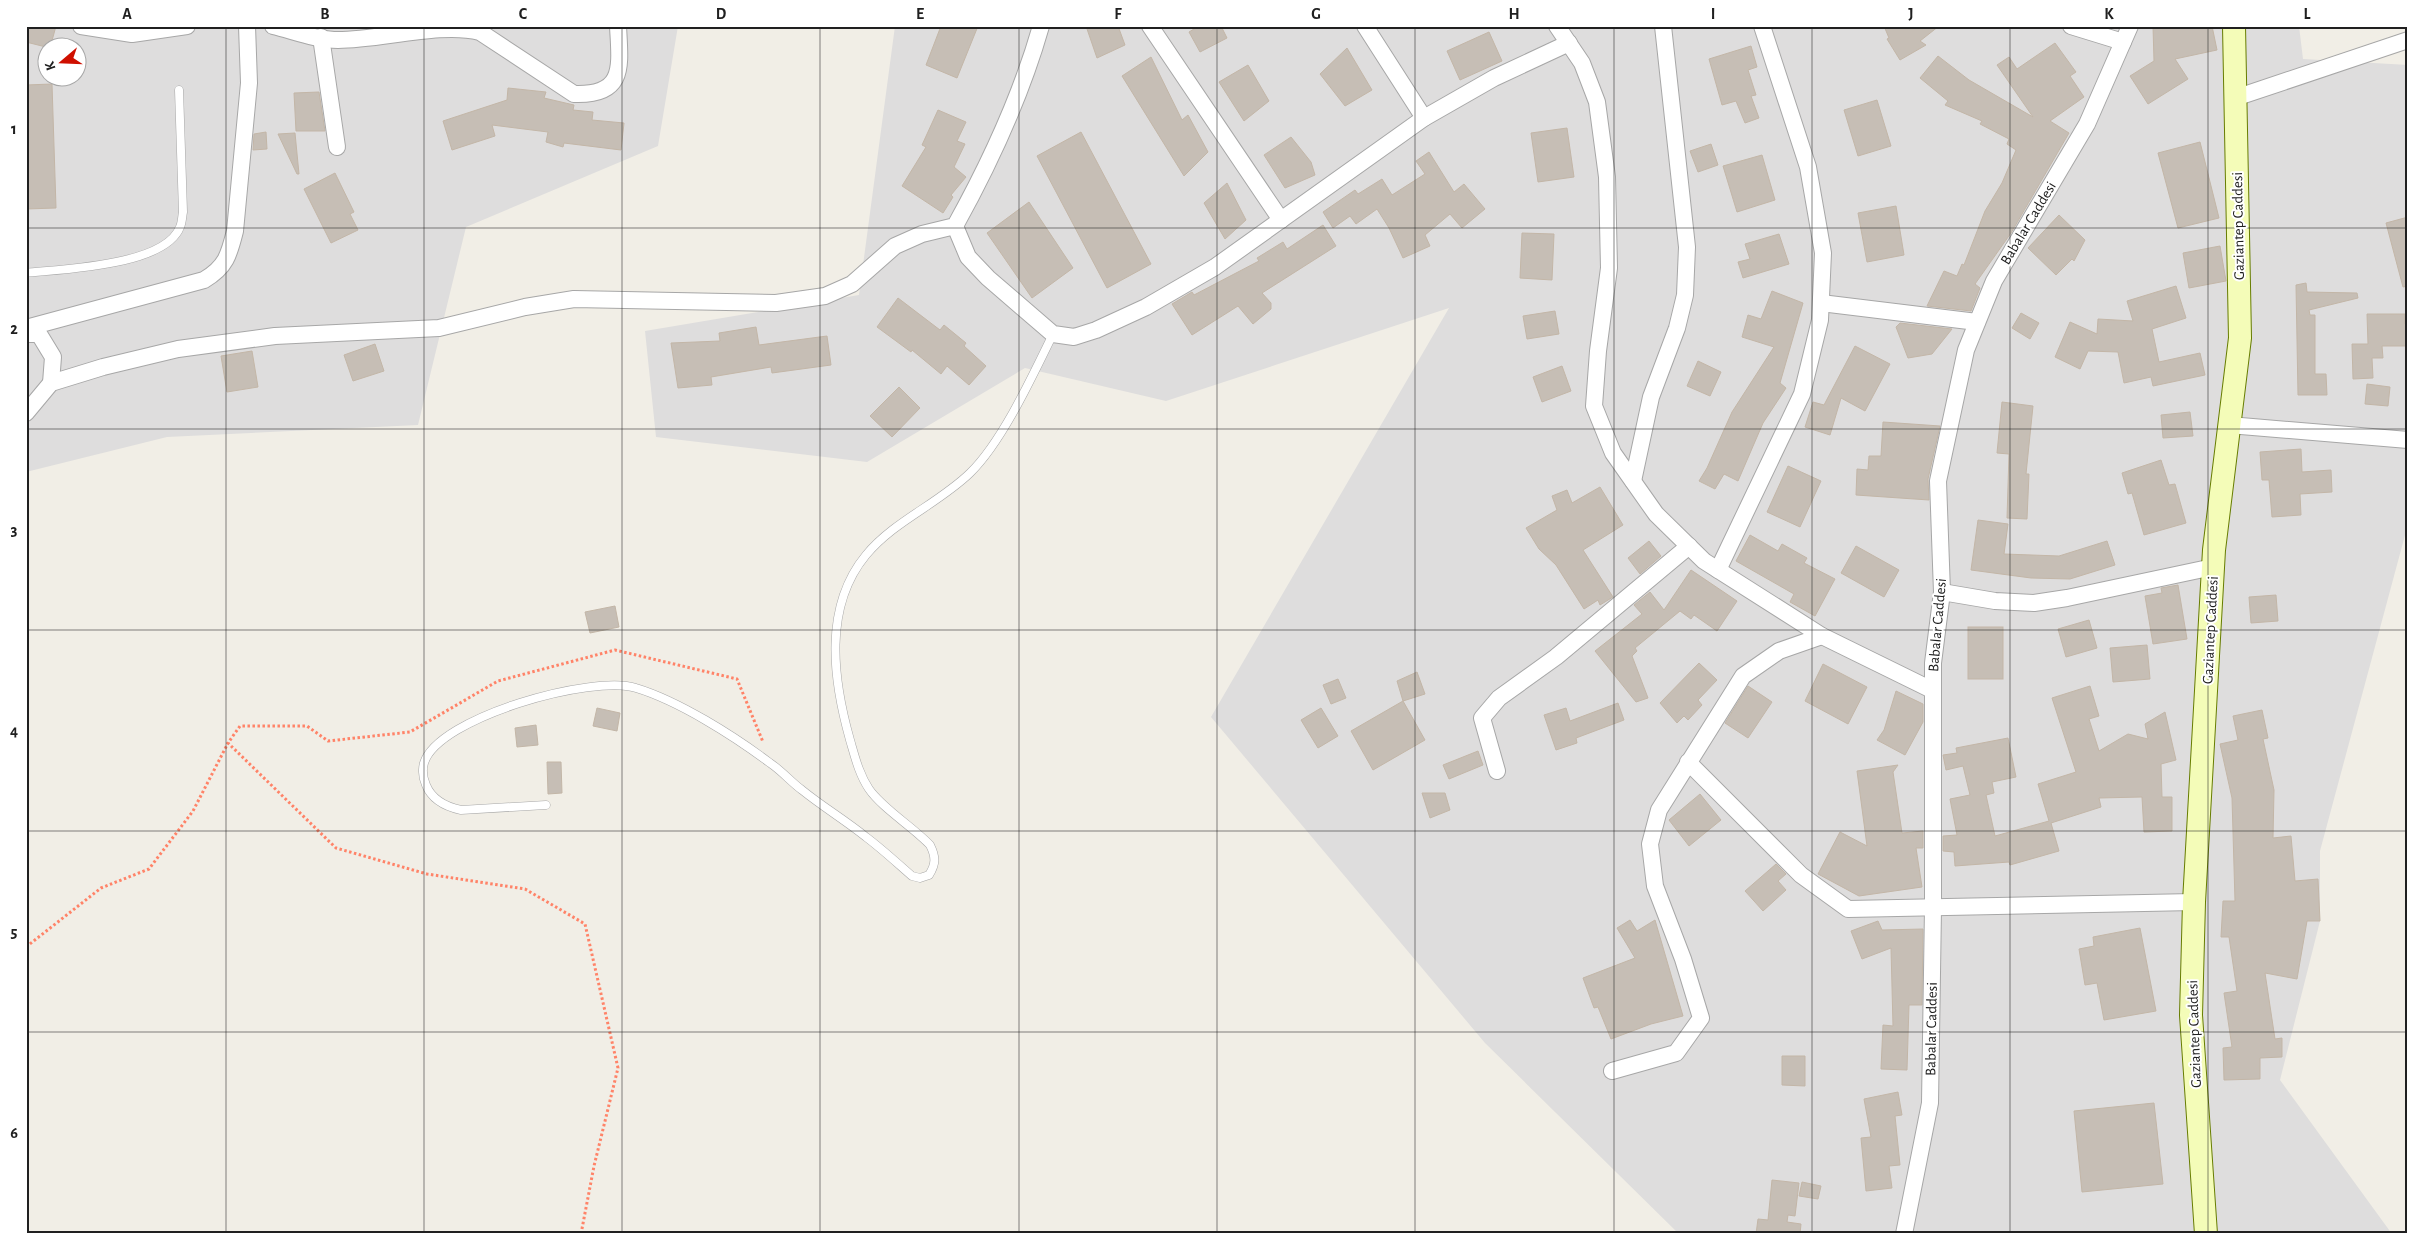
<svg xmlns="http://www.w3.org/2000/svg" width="2434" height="1260" font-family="'Alegreya Sans',sans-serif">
  <rect width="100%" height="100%" fill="#f1eee6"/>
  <g fill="#dedddd" fill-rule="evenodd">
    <path d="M26,26h652l-20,120 -192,81 -48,198 -251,12 -141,35zM48,48h30v30h-30z"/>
    <polygon points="895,26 2299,26 2303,59 2408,65 2408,524 2320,851 2320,921 2280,1080 2392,1234 1679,1234 1485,1043 1211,717 1449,308 1166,401 1025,368 867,462 656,437 645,331 859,295"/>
  </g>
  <g fill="#c6beb5" stroke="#c3b6a7">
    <polygon points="26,26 56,26 50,48 26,42"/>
    <polygon points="941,26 978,26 957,78 926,65"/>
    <polygon points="1086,26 1118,26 1125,45 1097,58"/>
    <polygon points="1199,26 1221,26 1227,38 1200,52 1189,32"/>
    <polygon points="1884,26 1939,26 1920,41 1926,45 1900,60 1887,39 1889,38"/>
    <polygon points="2153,26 2212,26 2217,50 2175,59 2188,79 2148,104 2130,76 2154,61"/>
    <polygon points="1489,32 1502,61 1460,80 1447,51"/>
    <polygon points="2055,43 2076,72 2070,76 2084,97 2050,121 2069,133 2011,233 1975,284 1980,288 1971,311 1927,306 1944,271 1957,276 1962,264 1964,265 1985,211 2002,183 2016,150 2007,144 2009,139 1980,124 1982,121 1945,105 1948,101 1920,78 1938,56 1969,80 2033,117 1997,65 2009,57 2017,69"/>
    <polygon points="1751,46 1757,67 1748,70 1756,95 1751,96 1759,118 1745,123 1736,101 1722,105 1709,59"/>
    <polygon points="1347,48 1372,90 1345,106 1320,74"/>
    <polygon points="1151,57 1182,120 1188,115 1208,152 1184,176 1122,76"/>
    <polygon points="1248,65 1269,101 1244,121 1219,82"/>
    <polygon points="52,84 56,208 26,209 26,85"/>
    <polygon points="508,88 546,92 544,98 574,105 573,110 593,112 592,120 624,123 621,150 564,143 563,147 546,142 548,132 492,125 495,136 452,150 443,121 507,100"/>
    <polygon points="319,92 325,131 296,131 294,93"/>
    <polygon points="1877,100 1891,146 1858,156 1844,110"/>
    <polygon points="938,110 966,122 957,141 965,144 954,167 966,177 951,195 953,197 943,213 902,186 926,147 922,145"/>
    <polygon points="1567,128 1574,177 1538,182 1531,133"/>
    <polygon points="266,132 267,149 253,150 254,134"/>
    <polygon points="1081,132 1151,264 1107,288 1037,156"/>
    <polygon points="295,133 299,174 297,174 278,134"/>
    <polygon points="1291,137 1311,162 1315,175 1285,188 1264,155"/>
    <polygon points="2200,142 2219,218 2178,228 2158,153"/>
    <polygon points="1711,144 1718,165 1698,172 1690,151"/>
    <polygon points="1429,152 1454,192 1464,184 1485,209 1462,228 1450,214 1425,235 1430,246 1403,258 1389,228 1377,209 1356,224 1350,216 1333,228 1323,212 1355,190 1358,194 1382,179 1392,195 1425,174 1416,161"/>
    <polygon points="1762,155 1775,200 1737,212 1723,166"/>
    <polygon points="335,173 354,212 350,214 358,230 331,243 304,189"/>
    <polygon points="1227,183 1246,220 1225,239 1204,203"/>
    <polygon points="1029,202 1073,268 1032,298 987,233"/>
    <polygon points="1896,206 1904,255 1867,262 1858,213"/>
    <polygon points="2059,215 2085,240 2074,261 2072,259 2056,275 2028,248"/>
    <polygon points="2408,217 2408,286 2403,287 2386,223"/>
    <polygon points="1323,225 1336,246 1262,293 1271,303 1271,309 1253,324 1238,306 1192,335 1172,304 1192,292 1194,295 1259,261 1257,258 1283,242 1287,249"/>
    <polygon points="1522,233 1554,234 1552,280 1520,278"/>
    <polygon points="1779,234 1789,264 1743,278 1738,262 1750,259 1745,244"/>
    <polygon points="2220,246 2226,281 2189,288 2183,253"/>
    <polygon points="2306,283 2307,292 2357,293 2358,298 2309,310 2310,315 2315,315 2315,374 2326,374 2327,395 2298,395 2296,285"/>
    <polygon points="2176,286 2186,318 2152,329 2159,362 2200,353 2205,375 2153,386 2151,377 2124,383 2118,352 2088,351 2080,369 2055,357 2070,322 2097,334 2098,319 2133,321 2127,301"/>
    <polygon points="1772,291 1803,303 1780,383 1786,388 1763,423 1738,481 1724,474 1715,489 1699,481 1707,468 1732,412 1774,347 1742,337 1748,315 1761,319"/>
    <polygon points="898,298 940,330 944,325 966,343 964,346 986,366 969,385 947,366 941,374 912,350 911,352 877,327"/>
    <polygon points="1555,311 1559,334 1527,339 1523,316"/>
    <polygon points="2021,313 2039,323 2030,339 2012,328"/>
    <polygon points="2367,314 2405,314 2405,324 2408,324 2408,346 2382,346 2383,358 2372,358 2373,378 2353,379 2352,344 2368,344"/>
    <polygon points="1900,323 1952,329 1932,354 1908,358 1896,327"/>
    <polygon points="756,327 759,345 827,336 831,365 772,373 771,367 711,377 712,385 678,388 671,343 720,341 719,333"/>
    <polygon points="375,344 384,371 353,381 344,355"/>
    <polygon points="1855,346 1890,364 1865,411 1841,398 1830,435 1805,427 1813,402 1824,405"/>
    <polygon points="252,351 258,387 227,392 221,356"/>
    <polygon points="1698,361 1721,372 1710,396 1687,386"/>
    <polygon points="1562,366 1571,391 1542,402 1533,377"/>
    <polygon points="2367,384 2390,387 2388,406 2365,404"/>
    <polygon points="899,387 920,408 892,437 870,416"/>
    <polygon points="2002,402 2033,406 2026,474 2029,474 2027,519 2007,518 2009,454 1997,453"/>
    <polygon points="2190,412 2193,436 2163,438 2161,415"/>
    <polygon points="1883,422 1940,426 1928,479 1929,500 1856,495 1857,469 1868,470 1869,456 1881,456"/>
    <polygon points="2301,449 2302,472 2331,470 2332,492 2300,494 2301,515 2272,517 2269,480 2262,480 2260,452"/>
    <polygon points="2161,460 2169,485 2175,484 2186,523 2144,535 2132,493 2128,494 2122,473"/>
    <polygon points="1788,466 1821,481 1800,527 1767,512"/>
    <polygon points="1600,487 1623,525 1583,550 1613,597 1600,605 1598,600 1584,609 1556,565 1539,549 1526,528 1557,510 1552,496 1567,490 1572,503"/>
    <polygon points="1978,520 2008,524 2004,554 2059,556 2107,541 2115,565 2070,579 2031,578 1971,570"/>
    <polygon points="1750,535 1778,551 1782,544 1807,558 1804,563 1835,579 1815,616 1790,602 1794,594 1736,561"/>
    <polygon points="1649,541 1661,556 1640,574 1628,558"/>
    <polygon points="1856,546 1899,570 1884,597 1841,573"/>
    <polygon points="1691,570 1737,601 1717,631 1694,615 1691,619 1680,611 1635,648 1637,651 1632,656 1648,698 1636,702 1595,651 1642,614 1634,605 1650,592 1664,610"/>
    <polygon points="2178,585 2187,639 2153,644 2145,596 2162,593 2161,588"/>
    <polygon points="2276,595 2278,621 2251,623 2249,597"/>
    <polygon points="615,606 619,627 590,633 585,612"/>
    <polygon points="2089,620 2097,648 2066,657 2058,629"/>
    <rect x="1968" y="627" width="35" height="52"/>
    <polygon points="2147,645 2150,679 2113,682 2110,648"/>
    <polygon points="1699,663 1717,680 1698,700 1702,705 1688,720 1684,716 1677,723 1660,703"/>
    <polygon points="1823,664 1867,687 1848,724 1805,701"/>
    <polygon points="1417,672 1425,694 1403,701 1397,681"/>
    <polygon points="1338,679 1346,698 1331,704 1323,685"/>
    <polygon points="1748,686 1772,702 1748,738 1725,723"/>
    <polygon points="2090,686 2099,716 2089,719 2099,751 2128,734 2148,739 2145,724 2165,712 2176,760 2161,764 2162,797 2172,797 2172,831 2144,832 2142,797 2099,798 2101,807 2051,823 2059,851 2010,865 2009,862 1955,866 1954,852 1943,851 1943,836 1957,835 1950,799 1970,795 1963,766 1946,770 1943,755 1957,753 1956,748 2008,738 2016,777 1992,782 1994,793 1986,795 1995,836 2049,821 2038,784 2076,772 2052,698"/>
    <polygon points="1896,691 1923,704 1923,722 1905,755 1877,740 1884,730"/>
    <polygon points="1403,701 1425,740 1373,770 1351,731"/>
    <polygon points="1618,703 1624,720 1576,738 1577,743 1556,750 1544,715 1566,708 1570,721"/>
    <polygon points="597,708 620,713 617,731 593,726"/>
    <polygon points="1321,708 1338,736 1318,748 1301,720"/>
    <polygon points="2262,710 2268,738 2263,739 2274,790 2273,838 2291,836 2295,881 2318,879 2320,921 2307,921 2297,979 2265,973 2275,1039 2282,1038 2282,1057 2260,1058 2260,1079 2224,1080 2223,1048 2232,1047 2224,993 2237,991 2229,937 2221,937 2223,901 2235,901 2232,798 2220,744 2238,740 2233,716"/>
    <polygon points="536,725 538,745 517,747 515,728"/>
    <polygon points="1478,751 1483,765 1449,779 1443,765"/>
    <polygon points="547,762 561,762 562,793 548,794"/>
    <polygon points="1898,765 1893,772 1902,833 1923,831 1923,848 1916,848 1922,887 1859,896 1818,874 1840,832 1867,846 1857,771"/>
    <polygon points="1422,793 1445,793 1450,810 1430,818"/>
    <polygon points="1700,794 1721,820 1689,846 1669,820"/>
    <polygon points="1776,864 1786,874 1778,881 1786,890 1763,911 1745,891"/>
    <polygon points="1630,920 1637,931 1655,920 1683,1016 1651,1024 1611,1039 1598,1007 1594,1008 1583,978 1635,958 1617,928"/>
    <polygon points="1878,921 1882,930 1923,929 1922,1005 1909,1005 1907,1070 1881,1069 1883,1025 1893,1026 1891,948 1862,959 1851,931"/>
    <polygon points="2140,928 2156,1011 2104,1020 2097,983 2085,985 2079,949 2094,946 2093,937"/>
    <polygon points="1782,1056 1805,1056 1805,1086 1782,1085"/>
    <polygon points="1898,1092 1902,1115 1895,1116 1900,1165 1889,1166 1892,1188 1866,1191 1861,1138 1871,1137 1864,1099"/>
    <polygon points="2154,1103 2163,1184 2082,1192 2074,1111"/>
    <polygon points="1772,1180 1799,1183 1795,1216 1788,1215 1787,1222 1801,1224 1800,1234 1756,1234 1758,1219 1768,1220"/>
    <polygon points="1802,1182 1821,1186 1818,1199 1799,1196"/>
  </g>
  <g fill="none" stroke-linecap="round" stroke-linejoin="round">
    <g stroke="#a7a7a7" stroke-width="9">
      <g id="lane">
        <path d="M26,273c36,-4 139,-7 154,-46 2,-4 2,-10 3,-15l-4,-122"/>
        <path d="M546,805l-85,5c-14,-3 -29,-10 -35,-25 -3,-7 -4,-15 -2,-22 14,-46 170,-89 212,-75 43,13 98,48 134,75 12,8 21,19 32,27 21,17 43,30 64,47 16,12 31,26 46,39l8,2 9,-3c7,-11 7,-18 1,-30 -17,-18 -48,-37 -61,-56 -10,-15 -14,-32 -19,-49 -17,-60 -27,-133 16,-185 28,-34 72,-51 104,-82 32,-31 63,-98 83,-139"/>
      </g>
    </g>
    <g stroke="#a7a7a7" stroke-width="18">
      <g id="street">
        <polyline points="81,26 132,34 187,26"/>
        <path d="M273,26c21,5 43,14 65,14 43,0 103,-18 142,-8l94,62c52,2 46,-28 44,-68"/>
        <polyline points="1150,26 1281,220"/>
        <polyline points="1365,26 1424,118"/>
        <polyline points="1557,26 1582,63 1597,102 1607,177 1609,268 1598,351 1594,406 1613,453 1656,514 1704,561 1822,636 1932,690"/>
        <polyline points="2071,26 2123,42"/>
        <polyline points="321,37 337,147"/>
        <polyline points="2235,98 2408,40"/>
        <polyline points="955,226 968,257 988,278 1053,334 1074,337 1096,330 1146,307 1215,267 1424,118 1494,78 1569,43"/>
        <polyline points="1821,303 1977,322"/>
        <path d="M26,328l178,-48c22,-13 25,-25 31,-49l14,-148 -2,-57"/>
        <polyline points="26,334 39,334 53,357 51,383"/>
        <path d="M26,413l25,-30 52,-16 75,-18 97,-13 164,-8 86,-21 49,-8 202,4 49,-7 27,-12 43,-38 27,-12 33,-8c35,-63 66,-130 86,-200"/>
        <polyline points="2229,425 2408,440"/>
        <polyline points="1633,481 1651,397 1677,328 1685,295 1687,247 1663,26"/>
        <polyline points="1718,570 1802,394 1820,320 1823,253 1808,167 1762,26"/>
        <polyline points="1942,592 1995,601 2034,603 2067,598 2213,567"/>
        <polyline points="1688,762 1801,875 1848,909 2194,902"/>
        <polyline points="1497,771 1482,718 1499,698 1556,657 1689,546"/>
        <polyline points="1612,1071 1676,1053 1701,1018 1683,959 1655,886 1650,844 1659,810 1743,676 1779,651 1822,636"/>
        <polyline points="1904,1234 1930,1103 1933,908 1933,663 1942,592 1938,481 1966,350 1994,281 2087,124 2130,26"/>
      </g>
    </g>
    <g stroke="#677d01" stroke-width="24">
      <polyline id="secondary" points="2206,1234 2191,1015 2194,902 2214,550 2240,338 2234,26"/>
    </g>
    <g stroke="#ff8368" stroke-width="3" stroke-dasharray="2.5 2.5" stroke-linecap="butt">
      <polyline points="26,947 101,888 149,869 193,811 228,743"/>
      <polyline points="581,1234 594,1166 618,1068 585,924 525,889 427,874 336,848 228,743 240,726 307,726 328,741 410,732 498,681 615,650 737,679 763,742"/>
    </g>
    <use href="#lane" stroke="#fff" stroke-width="8"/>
    <use href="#street" stroke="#fff" stroke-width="16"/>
    <use href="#secondary" stroke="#f4fcb8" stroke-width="22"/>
  </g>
  <path fill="none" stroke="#202020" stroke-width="1" stroke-opacity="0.55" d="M226,26v1208M424,26v1208M622,26v1208M820,26v1208M1019,26v1208M1217,26v1208M1415,26v1208M1614,26v1208M1812,26v1208M2010,26v1208M2208,26v1208M26,228h2382M26,429h2382M26,630h2382M26,831h2382M26,1032h2382"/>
  <g text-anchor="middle" stroke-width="4" stroke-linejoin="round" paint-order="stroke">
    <g font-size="15" fill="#202020" stroke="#fff">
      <text transform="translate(2028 223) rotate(-59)" y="5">Babalar Caddesi</text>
      <text transform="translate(2238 226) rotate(-91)" y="5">Gaziantep Caddesi</text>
      <text transform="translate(1937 625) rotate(-85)" y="5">Babalar Caddesi</text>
      <text transform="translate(2210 630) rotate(-87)" y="5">Gaziantep Caddesi</text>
      <text transform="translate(1931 1029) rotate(-89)" y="5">Babalar Caddesi</text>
      <text transform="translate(2194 1034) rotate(-92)" y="5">Gaziantep Caddesi</text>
    </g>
  </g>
  <rect width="2434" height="1260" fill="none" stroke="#ffffff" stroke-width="55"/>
  <g transform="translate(62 62) rotate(251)"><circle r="24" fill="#ffffff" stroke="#a6a6a6"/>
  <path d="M0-4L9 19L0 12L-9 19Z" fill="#cf0f00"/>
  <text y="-8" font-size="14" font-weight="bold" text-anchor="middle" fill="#202020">K</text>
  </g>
  <rect x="28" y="28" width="2378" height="1204" fill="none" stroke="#202020" stroke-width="2"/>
  <g font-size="16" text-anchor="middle" font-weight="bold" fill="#202020">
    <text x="127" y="19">A</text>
    <text x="325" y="19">B</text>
    <text x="523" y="19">C</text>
    <text x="721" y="19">D</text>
    <text x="920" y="19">E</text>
    <text x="1118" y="19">F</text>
    <text x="1316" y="19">G</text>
    <text x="1514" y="19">H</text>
    <text x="1713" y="19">I</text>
    <text x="1911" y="19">J</text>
    <text x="2109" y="19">K</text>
    <text x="2307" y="19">L</text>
    <text x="14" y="134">1</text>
    <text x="14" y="334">2</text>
    <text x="14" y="535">3</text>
    <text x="14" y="736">4</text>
    <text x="14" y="937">5</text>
    <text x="14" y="1138">6</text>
  </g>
</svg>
